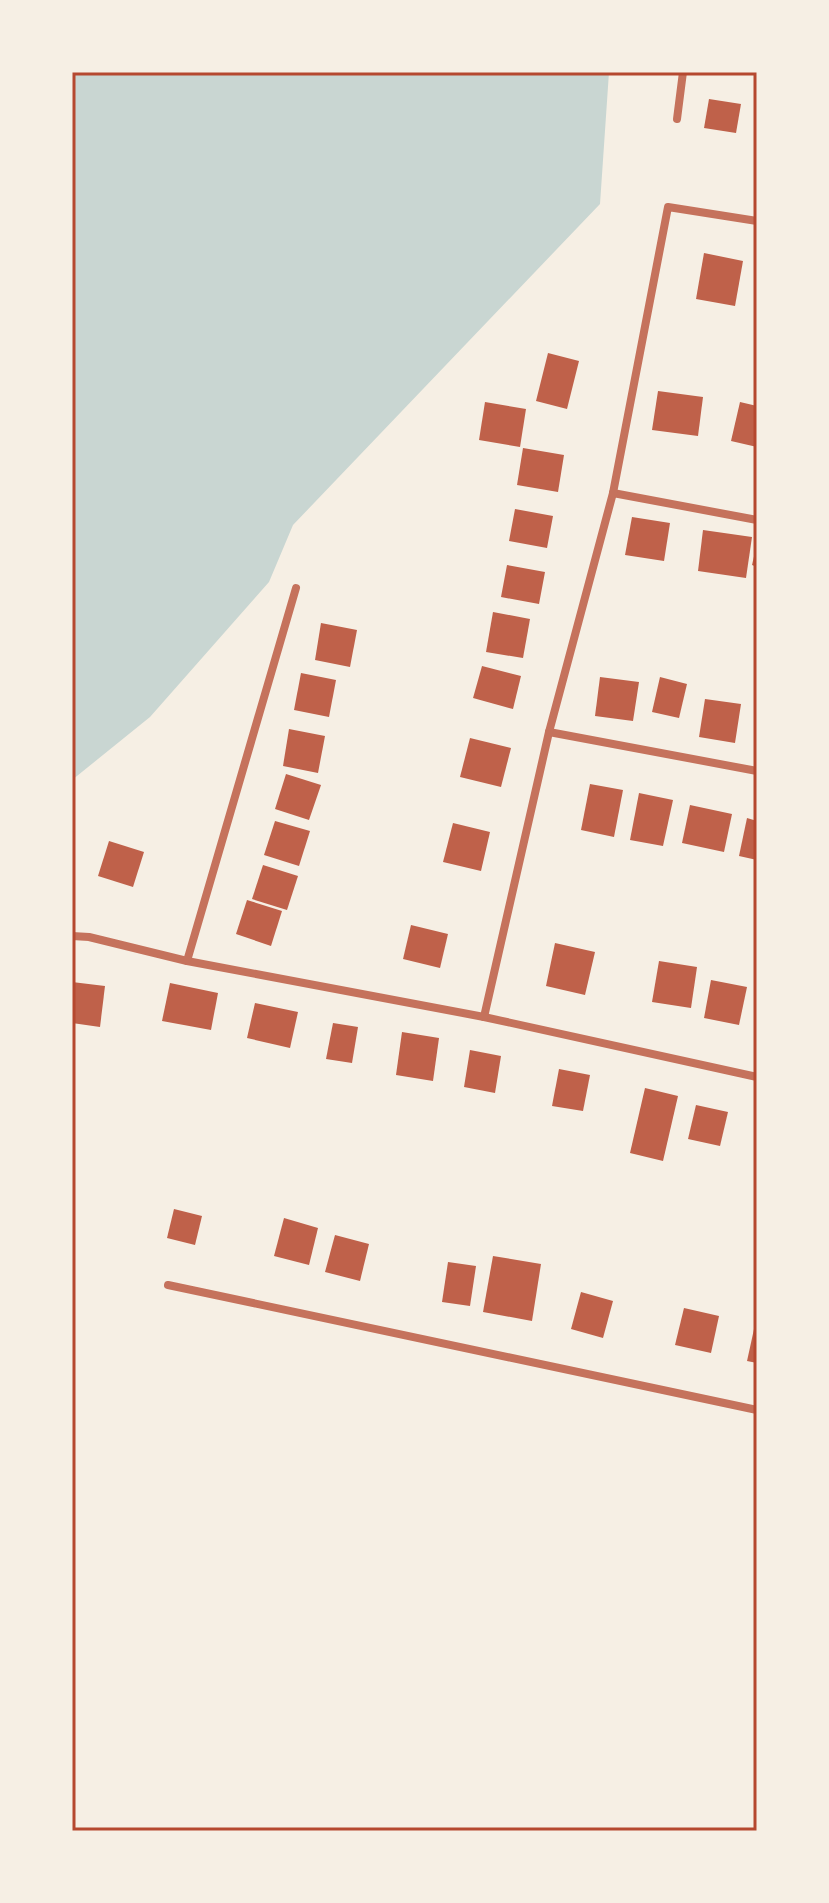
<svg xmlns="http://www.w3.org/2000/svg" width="829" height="1903" viewBox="0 0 829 1903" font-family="'Roboto Condensed',sans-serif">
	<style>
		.water { fill: #c9d6d2 }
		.building { fill: #bf614a }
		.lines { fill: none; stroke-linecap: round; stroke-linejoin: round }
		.minor { stroke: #c5725c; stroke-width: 8 }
		.neatline { fill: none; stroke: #b5482f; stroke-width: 3 }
	</style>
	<rect width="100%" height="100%" fill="#f6efe4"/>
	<polygon class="water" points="72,72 609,72 600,204 293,525 269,582 150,717 72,780"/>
	<g class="building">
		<polygon points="709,99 741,104 736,133 704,128"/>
		<polygon points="704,253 743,261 735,306 696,299"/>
		<polygon points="548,353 579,361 567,409 536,401"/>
		<polygon points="658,391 703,397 698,436 652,430"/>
		<polygon points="485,402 526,409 520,447 479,440"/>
		<polygon points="740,402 757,406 757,447 731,441"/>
		<polygon points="523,448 564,455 558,492 517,485"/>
		<polygon points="515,509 553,516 547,548 509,541"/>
		<polygon points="632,517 670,523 664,561 625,555"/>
		<polygon points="703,530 752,537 746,578 698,571"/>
		<polygon points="756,548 757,548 757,567 752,565"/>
		<polygon points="507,565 545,572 539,604 501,597"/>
		<polygon points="493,612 530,619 523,658 486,652"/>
		<polygon points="321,623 357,630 350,667 315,660"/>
		<polygon points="482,666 521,676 513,709 473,698"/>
		<polygon points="301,673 336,680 329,717 294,710"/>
		<polygon points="600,677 639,682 633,721 595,716"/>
		<polygon points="660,677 687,684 679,718 652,712"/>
		<polygon points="705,699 741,704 735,743 699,737"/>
		<polygon points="289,729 325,736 318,773 283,766"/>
		<polygon points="470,738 511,748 501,787 460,777"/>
		<polygon points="286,774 321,785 309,820 275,809"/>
		<polygon points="590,784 623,790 614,837 581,830"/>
		<polygon points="639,793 673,800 663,846 630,840"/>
		<polygon points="690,805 732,814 724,852 682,843"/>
		<polygon points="747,818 757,821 757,860 739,856"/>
		<polygon points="275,821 310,831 299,866 264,855"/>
		<polygon points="453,823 490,832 481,871 443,862"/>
		<polygon points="109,841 144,852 133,887 98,876"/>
		<polygon points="263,865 298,876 287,910 252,899"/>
		<polygon points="247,900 282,911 271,946 236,934"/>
		<polygon points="411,925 448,934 440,968 403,959"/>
		<polygon points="555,943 595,952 585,995 546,986"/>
		<polygon points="659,961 697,967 691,1008 652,1002"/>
		<polygon points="711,980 747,987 739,1025 704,1018"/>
		<polygon points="72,982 105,986 100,1027 72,1023"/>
		<polygon points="170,983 218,993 211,1030 162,1021"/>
		<polygon points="255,1003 298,1012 290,1048 247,1038"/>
		<polygon points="333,1023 358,1027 352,1063 326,1059"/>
		<polygon points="402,1032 439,1038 433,1081 396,1075"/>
		<polygon points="470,1050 501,1056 495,1093 464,1087"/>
		<polygon points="559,1069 590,1075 583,1111 552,1106"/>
		<polygon points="645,1088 678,1096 663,1161 630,1153"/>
		<polygon points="696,1105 728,1112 720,1146 688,1139"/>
		<polygon points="174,1209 202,1216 195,1245 167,1238"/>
		<polygon points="284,1218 318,1228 309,1265 274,1256"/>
		<polygon points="335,1235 369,1244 360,1281 325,1272"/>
		<polygon points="493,1256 541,1264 532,1321 483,1312"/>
		<polygon points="448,1262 476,1266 470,1306 442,1302"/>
		<polygon points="581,1292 613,1301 603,1338 571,1329"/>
		<polygon points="684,1308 719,1316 711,1353 675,1345"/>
		<polygon points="756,1320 757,1320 757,1363 747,1361"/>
	</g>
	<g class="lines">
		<g class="minor">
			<polyline points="677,119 683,72"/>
			<polyline points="613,493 757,520"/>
			<polyline points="549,732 757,771"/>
			<polyline points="72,936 89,937 187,961 484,1017 757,1077"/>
			<polyline points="187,961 296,588"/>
			<polyline points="484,1017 549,732 613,493 668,207 757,221"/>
			<polyline points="168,1285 757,1410"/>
		</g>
	</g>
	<rect width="829" height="1903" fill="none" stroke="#f6efe4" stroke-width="148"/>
	<rect x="74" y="74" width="681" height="1755" class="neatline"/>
</svg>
